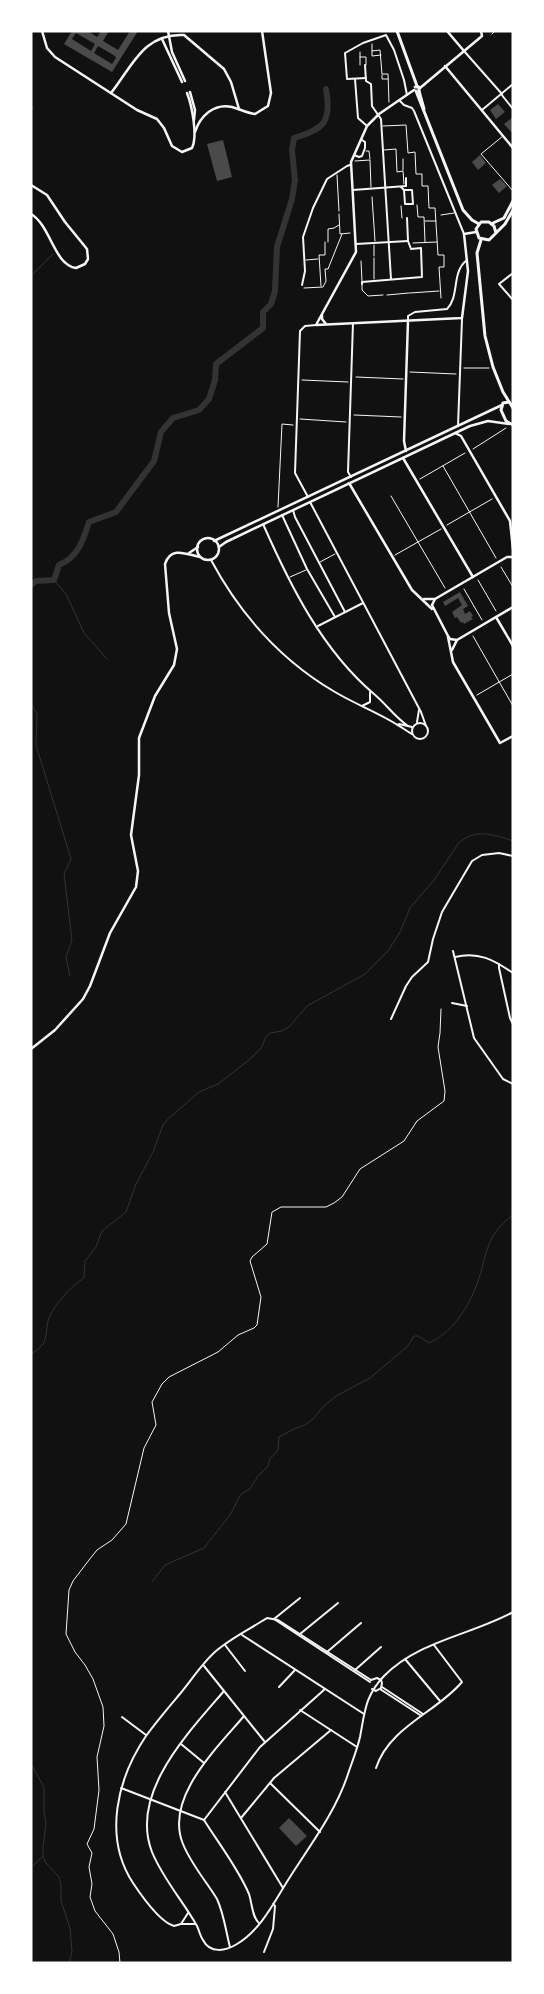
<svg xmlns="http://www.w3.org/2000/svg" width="544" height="1994" viewBox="0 0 544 1994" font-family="Spectral,serif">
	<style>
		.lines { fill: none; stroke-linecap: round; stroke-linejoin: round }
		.stream { stroke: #333; stroke-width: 1 }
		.river { stroke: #333; stroke-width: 6 }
		.building { fill: #4a4a4a; fill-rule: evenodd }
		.path { stroke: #f5f5f5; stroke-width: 1 }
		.pedestrian { stroke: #f5f5f5; stroke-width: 1 }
		.minor { stroke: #f5f5f5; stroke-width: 2 }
		.tertiary { stroke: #f5f5f5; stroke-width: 2.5 }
		.secondary { stroke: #f5f5f5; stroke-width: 2.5 }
		.primary { stroke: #f5f5f5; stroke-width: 3 }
	</style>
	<rect width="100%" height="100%" fill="#111"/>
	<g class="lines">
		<g class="stream">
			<polyline points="31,111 34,107"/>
			<polyline points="31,276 53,254"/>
			<polyline points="54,580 66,594 84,633 107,659"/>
			<polyline points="31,703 37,714 36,745 71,859 64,874 72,940 66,957 70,976"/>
			<path d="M31,1355C35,1351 40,1348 43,1344C47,1337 46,1329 48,1321C52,1307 71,1286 84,1278L85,1261L96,1247L102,1231L126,1212L136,1184L153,1152L163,1125L167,1120L199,1092L218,1084L249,1060L261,1048L266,1037L270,1033L282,1031L290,1026L307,1006L365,974L388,951L400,932L410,908L434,880L458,844C474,828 493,834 513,841"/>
			<path d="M152,1582L165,1565L204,1548L230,1515L241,1494L250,1489L258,1476L268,1466L270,1459L278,1450L279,1437L294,1429L305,1425L313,1419L323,1407L336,1396L370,1378L408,1346L414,1336H418L429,1343C451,1333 466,1311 475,1289C488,1258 482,1238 513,1215"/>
			<polyline points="31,1764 44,1787 44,1812 46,1823 43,1847 43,1856 46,1863 59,1877 61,1886 61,1901 70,1928 72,1952 69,1963"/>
			<polyline points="31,1868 43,1856"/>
		</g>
		<path class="river" d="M31,585L36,581L54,580L59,565C78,557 83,541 89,522L116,512L154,461L161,432L173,418L199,410L209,399L215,380L216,364L263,328V312L271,304L275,291L277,247L292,199L295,180L292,150L294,138C324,129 332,122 326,89"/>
	</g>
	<g class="building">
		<path d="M72,31H88L97,37L101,31H109L103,41L118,50L130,31H138L112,72L64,44ZM76,33L95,44L91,51L72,39ZM98,46L115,56L116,58L112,64L94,53Z"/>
		<polygon points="498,104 505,112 496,119 490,110"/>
		<polygon points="513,117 513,134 504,124"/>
		<polygon points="223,140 232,177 217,181 207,144"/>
		<polygon points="480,155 486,163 478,170 472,162"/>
		<polygon points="500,179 507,186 499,193 492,185"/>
		<polygon points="460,592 468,606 463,609 465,614 470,611 473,616 471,617 473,619 464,624 463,622 461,623 457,617 455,618 452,612 462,605 458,598 445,606 443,602"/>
		<polygon points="289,1818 307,1836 296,1846 279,1828"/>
	</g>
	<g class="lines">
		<g class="path">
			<polyline points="501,567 513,587"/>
			<polyline points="478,580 496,611"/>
			<polyline points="120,1963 119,1952 113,1934 95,1911 90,1897 92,1884 89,1867 92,1853 87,1844 94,1829 99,1790 97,1757 104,1726 103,1707 93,1679 85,1665 75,1652 66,1634 69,1590 73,1581 89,1560 97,1550 112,1540 126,1524 144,1448 156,1425 152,1402 162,1384 169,1377 218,1352 238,1335 254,1328 257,1325 261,1297 250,1261 252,1257 267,1244 272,1212 281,1207 326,1207 334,1203 342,1197 360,1169 404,1141 417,1121 444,1101 445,1091 438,1047 440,1033 441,1009"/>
		</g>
		<g class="pedestrian">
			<polyline points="492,34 495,31"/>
			<polyline points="372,44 372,51 380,50 382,74 388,74 389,102"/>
			<polyline points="372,51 372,56 381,55"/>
			<polyline points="360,52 360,65"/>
			<polyline points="360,57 366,57 366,65"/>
			<polyline points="382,75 382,79 388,79"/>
			<polyline points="383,126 406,125 408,153 415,152 416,174 422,174 422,186 428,186 429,208 435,208 438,255 444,255 444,267 439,267 441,298"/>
			<polyline points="503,136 481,154 513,191"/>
			<polyline points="384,150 396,149 397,172 403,171 404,184"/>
			<polyline points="366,151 369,151 370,159"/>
			<polyline points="403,159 403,170"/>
			<polyline points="355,161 370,160 371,187"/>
			<polyline points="337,175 339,211"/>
			<polyline points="372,197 375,241"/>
			<polyline points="417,205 418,217 424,217 425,242"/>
			<polyline points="401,206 402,218"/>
			<polyline points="339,214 340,234 350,233"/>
			<polyline points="441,215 454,213"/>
			<polyline points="425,221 436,221"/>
			<polyline points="328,242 328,229 334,228 339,225"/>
			<polyline points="413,243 437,242"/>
			<polyline points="374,245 374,256"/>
			<polyline points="306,260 318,259"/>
			<polyline points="361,261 362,281"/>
			<polyline points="374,279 374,258"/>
			<polyline points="362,284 362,290 368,296 383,295"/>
			<polyline points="321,286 319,255 325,255 325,242"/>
			<polyline points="304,288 323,287 326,281 325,269 328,269 342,234"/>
			<polyline points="410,293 439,291"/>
			<polyline points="387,295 409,293"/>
			<polyline points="464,368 489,368"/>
			<polyline points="410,372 456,374"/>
			<polyline points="356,377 403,379"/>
			<polyline points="302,380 348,382"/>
			<polyline points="354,415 401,417"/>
			<polyline points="300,419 346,422"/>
			<polyline points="473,449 506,428"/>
			<polyline points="443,466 496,558"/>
			<polyline points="420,479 465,453"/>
			<polyline points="391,496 445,588"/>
			<polyline points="278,507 282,424 293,425"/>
			<polyline points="447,525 492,499"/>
			<polyline points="395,555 441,529"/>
			<polyline points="320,562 335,554"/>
			<polyline points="290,577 306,570"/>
			<polyline points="464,589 482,620"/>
			<polyline points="473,636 513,706"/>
			<polyline points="477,695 513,674"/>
		</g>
		<g class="minor">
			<polyline points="464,51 502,94"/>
			<polyline points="365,65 366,81 371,84 372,106 381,119 391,279"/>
			<polyline points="366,78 347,79 345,53 363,43 386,35 394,50 404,80 407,95"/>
			<polyline points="355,79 358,118 367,126"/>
			<polyline points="501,94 513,109"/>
			<polyline points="399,100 404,105 412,108 414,111 464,234"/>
			<polyline points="482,110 513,84"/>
			<polyline points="354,155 359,157 362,156 365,148 365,142 362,140"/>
			<polyline points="401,187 404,190 405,204 413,204 412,190 404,190"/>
			<polyline points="353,190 406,186 406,178"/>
			<polyline points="356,244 408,241"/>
			<polyline points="513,273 499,284 513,300"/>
			<polyline points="362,284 362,282 422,277 421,248 411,249 408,241 407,218"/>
			<polyline points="302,285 305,271 303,237 313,208 327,179 347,166 350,165"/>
			<path d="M408,320V316L415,312L447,309C460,296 451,272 467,260"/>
			<polyline points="458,426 462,319"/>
			<polyline points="351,477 348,472 353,323"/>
			<polyline points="308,497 295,473 300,331 305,326 316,325"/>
			<polyline points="310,502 421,712 426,726"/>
			<polyline points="293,510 295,517 345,612"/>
			<polyline points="282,515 307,569 335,617"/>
			<path d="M263,524C290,585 322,650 374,694C386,704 395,717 408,726"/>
			<path d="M211,560C240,614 282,661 335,692C355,704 377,712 396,724C402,727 406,731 412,734"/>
			<polyline points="318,626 363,603"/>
			<polyline points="362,706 370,702 370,692"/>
			<polyline points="417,722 419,710"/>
			<circle cx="420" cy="731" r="8"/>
			<polyline points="399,724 412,727"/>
			<polyline points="453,951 474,1038 503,1079 513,1084"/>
			<path d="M455,957C478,951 494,960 513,973"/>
			<polyline points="499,964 499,968 510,1018 513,1024"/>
			<polyline points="452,1003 467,1006"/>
			<polyline points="391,1019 406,986 412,977 428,962 433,939 442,912 472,861 482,855 499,853 513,856"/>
			<polyline points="274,1619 370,1682"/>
			<polyline points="274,1619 300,1598"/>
			<polyline points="300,1634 338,1603"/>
			<polyline points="242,1635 364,1714"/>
			<polyline points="225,1645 245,1671"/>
			<polyline points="327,1652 361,1623"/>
			<polyline points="405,1659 440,1701"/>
			<polyline points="204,1666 265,1742"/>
			<polyline points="355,1670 381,1647"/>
			<polyline points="371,1680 377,1678 381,1680"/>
			<polyline points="279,1687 295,1670"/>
			<polyline points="382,1687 423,1714"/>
			<polyline points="372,1689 376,1691 381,1688 382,1683 381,1680"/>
			<polyline points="380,1689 420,1715"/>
			<path d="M224,1691C189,1732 129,1793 152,1852C163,1879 183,1901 197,1926C199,1930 200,1936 203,1940C210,1954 226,1951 237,1944C262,1929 275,1900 290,1877C311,1844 336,1811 348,1774C352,1762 357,1750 360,1737C365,1711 365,1696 384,1676C418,1641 471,1635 513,1612"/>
			<polyline points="300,1710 357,1747"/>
			<polyline points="122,1717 146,1735"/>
			<polyline points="181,1744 204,1763"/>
			<path d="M376,1768C389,1727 437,1712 462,1682L434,1645"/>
			<polyline points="270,1783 320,1832"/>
			<polyline points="121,1788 204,1820"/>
			<polyline points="225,1792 283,1888"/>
			<polyline points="241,1818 274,1778 331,1730"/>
			<polyline points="204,1820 260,1747 325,1689"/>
			<path d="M204,1820C219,1844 238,1868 249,1894C252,1903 252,1917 259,1923"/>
			<polyline points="181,1924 188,1913"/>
			<path d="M195,1924H181L174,1926C160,1922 141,1895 133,1883C103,1837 117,1779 146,1736C156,1722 168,1708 179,1695C191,1681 202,1663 216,1651C231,1638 250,1629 267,1618L278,1620L371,1680"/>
			<path d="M230,1947C226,1932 224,1914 217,1899C206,1881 191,1864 183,1844C164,1798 217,1748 244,1716"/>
			<polyline points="264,1952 273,1929 275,1906 273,1904"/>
		</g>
		<g class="tertiary">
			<path d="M42,31L47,48L55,57L137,110L157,119L164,128L172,146L182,152L192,148C198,136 192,106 187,93"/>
			<polyline points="168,31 172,52 185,81"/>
			<polyline points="447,31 464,51"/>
			<polyline points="162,39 182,82"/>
			<polyline points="445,66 513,148"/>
			<polyline points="420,88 482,36 481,31"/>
			<polyline points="414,90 379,114 367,126 351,162 356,252 316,325 462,318 468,271 464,234 476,232"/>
			<polyline points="190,92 195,110 194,120"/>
			<path d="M111,93C132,67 143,33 184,35L224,69L231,82L239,109"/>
			<path d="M195,132C200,116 214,103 232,107C240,109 246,113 255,114L268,106L271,93L262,31"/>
			<polyline points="322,315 322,319 326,324"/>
			<polyline points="455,433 461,436 510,521 513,549"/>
			<polyline points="406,451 404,441 408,321"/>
			<polyline points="403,458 473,577"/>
			<polyline points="349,483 412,590 432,609"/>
			<polyline points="189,553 198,547"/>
			<polyline points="424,599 435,599"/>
			<polyline points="496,617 513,646"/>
			<polyline points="448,637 453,662 500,743 513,736"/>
			<polyline points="452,650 457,640"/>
			<path d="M31,1049L55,1030L83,999L90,986L110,933L136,887L138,871L131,835L139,775V738L155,696L174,665L177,649L169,613L165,564C171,546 186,554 200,557"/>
		</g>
		<g class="secondary">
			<path d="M31,185L47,195L65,222L87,249L88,259L85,264L76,268C54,265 51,226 31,214"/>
			<circle cx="208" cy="549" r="11"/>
			<polyline points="214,541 502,405"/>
			<polyline points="219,547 226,542 470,426 488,421 509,424"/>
			<polyline points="513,557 507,557 435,599 432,605 448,636 450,639 457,640 513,607"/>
		</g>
		<g class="primary">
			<polyline points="397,31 417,86"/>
			<polyline points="415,87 419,87 419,91"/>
			<polyline points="416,91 463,210 472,220 479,224"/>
			<polyline points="419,91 424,109"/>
			<polyline points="493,223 504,218 513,201"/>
			<polyline points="496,233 494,226 489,222 481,222 476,229 479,238 489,240 505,224 513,210"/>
			<polyline points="481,240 477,253 485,336 493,367 503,392 513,408"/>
			<polyline points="509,402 503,403 501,410 506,421 513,425"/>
		</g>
	</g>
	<rect width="544" height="1994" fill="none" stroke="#ffffff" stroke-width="65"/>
</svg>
